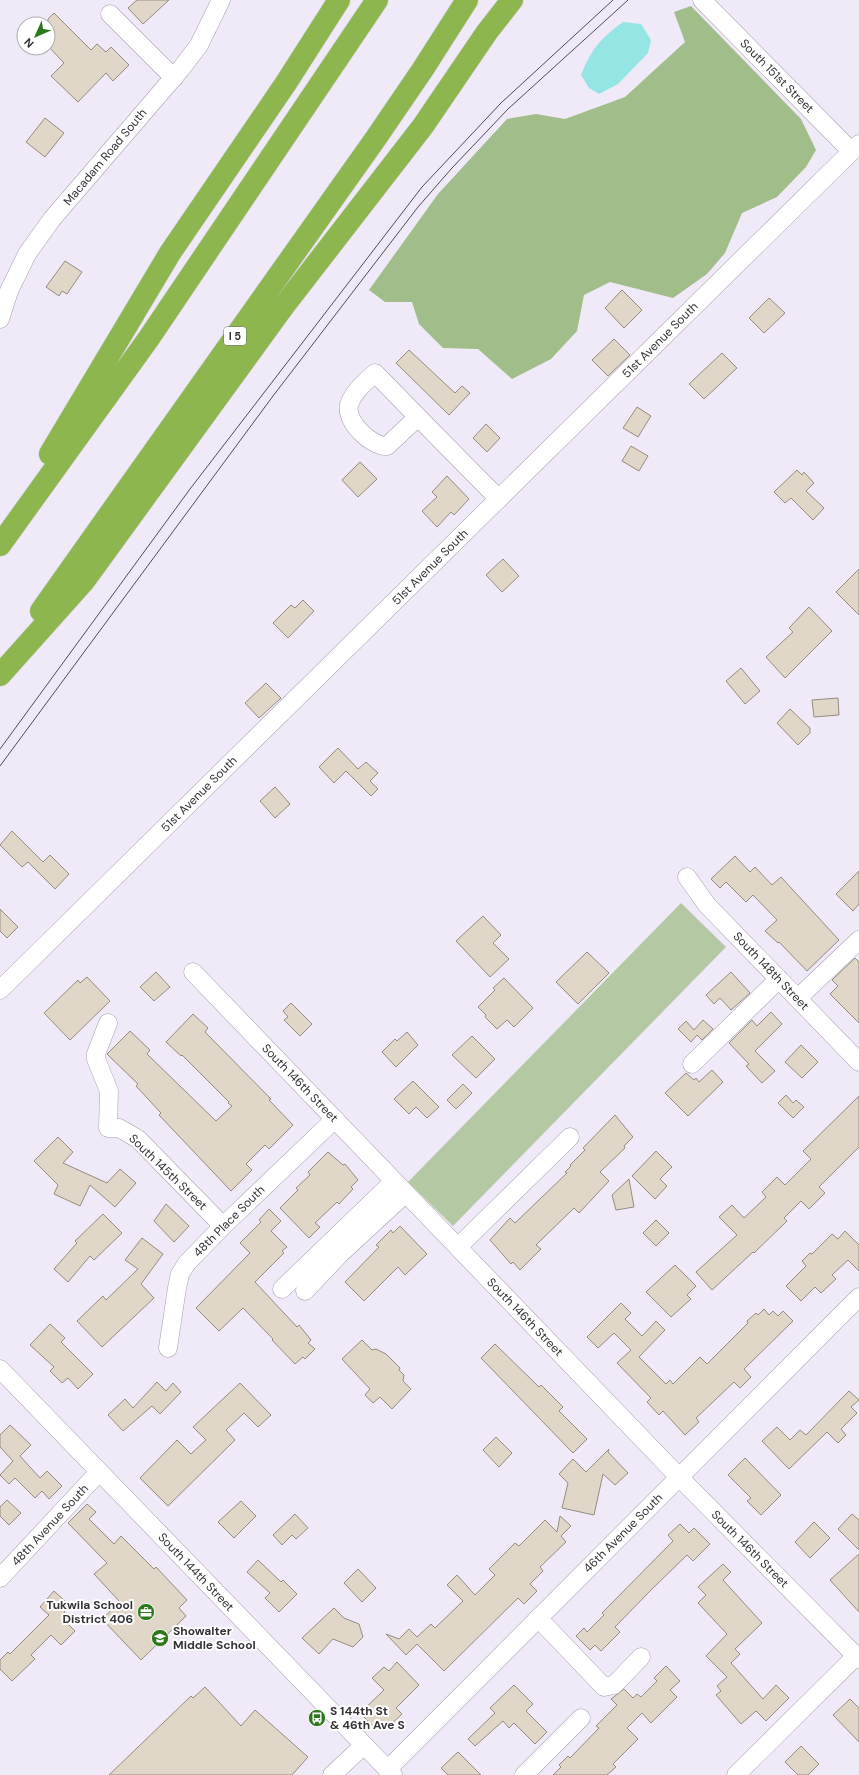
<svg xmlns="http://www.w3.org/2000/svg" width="859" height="1775" viewBox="0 0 859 1775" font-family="'DM Sans',sans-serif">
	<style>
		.green { fill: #b4c9a3 }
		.forest { fill: #a1bd89 }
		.water { fill: #95e5e5 }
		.building { fill: #e1d7c9; stroke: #958c80 }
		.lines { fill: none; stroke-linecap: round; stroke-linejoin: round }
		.minor-casing { stroke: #a6a0ae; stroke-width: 19 }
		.highway-casing { stroke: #cececf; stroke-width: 23 }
		.minor { stroke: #fff; stroke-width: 18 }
		.highway { stroke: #8eb64e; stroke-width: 22 }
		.tram { stroke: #4f4d53; stroke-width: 1 }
		.labels { text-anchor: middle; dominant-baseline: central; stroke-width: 4; stroke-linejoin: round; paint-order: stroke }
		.shield { fill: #fff; stroke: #717073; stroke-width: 1 }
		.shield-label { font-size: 11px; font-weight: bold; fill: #343237 }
		.street-label { font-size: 12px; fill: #343237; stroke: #fff }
		.poi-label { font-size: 12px; font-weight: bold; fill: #343237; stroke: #fff; text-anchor: start }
	</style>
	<rect width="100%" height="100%" fill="#f0e9f8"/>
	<polygon class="green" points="681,903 726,947 453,1226 408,1182"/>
	<polygon class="forest" points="691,6 801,119 816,150 806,167 777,197 742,213 725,253 707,274 673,298 610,282 584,295 577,331 551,359 512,379 478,349 443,348 419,324 412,302 385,302 369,290 438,194 507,119 536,114 565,119 625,97 685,42 674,12"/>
	<path class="water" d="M623,22L641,24L651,40L648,53L618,84L599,94L589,88L581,75C591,49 601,38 623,22Z"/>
	<g class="building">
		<polygon points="137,0 169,0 143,24 128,8"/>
		<polygon points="54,13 91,50 97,44 106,52 111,47 129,65 113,81 106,73 78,102 51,76 64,63 48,46 48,19"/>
		<polygon points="45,118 64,133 45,157 26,142"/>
		<polygon points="65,261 82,272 67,294 62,291 59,296 46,287"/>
		<polygon points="622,290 642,310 624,328 605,308"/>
		<polygon points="769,298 785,313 764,333 749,318"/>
		<polygon points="614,339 630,355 608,376 592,360"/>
		<polygon points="409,350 455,393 462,386 470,393 449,415 396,363"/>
		<polygon points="722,353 737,368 704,399 689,384"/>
		<polygon points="637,407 651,416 638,437 623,428"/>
		<polygon points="486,424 500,438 487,452 473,438"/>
		<polygon points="631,446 648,456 639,471 622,461"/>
		<polygon points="360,462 377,479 358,497 342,480"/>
		<polygon points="797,470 802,475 804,472 814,483 806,491 824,508 813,520 791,498 785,503 774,492"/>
		<polygon points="447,476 469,499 454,515 451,512 437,527 422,511 437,497 432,492"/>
		<polygon points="503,559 519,576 502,592 486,575"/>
		<polygon points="859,569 859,615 836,592"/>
		<polygon points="303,600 314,611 288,638 273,623 291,605 295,608"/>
		<polygon points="809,607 832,631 785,678 766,657 793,632 789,628"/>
		<polygon points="741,668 760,691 745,704 726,681"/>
		<polygon points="266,683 281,698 259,718 245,703"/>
		<polygon points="838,698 839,715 814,717 812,700"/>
		<polygon points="790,709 810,728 810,733 798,745 777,723"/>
		<polygon points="338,748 358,769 366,762 378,773 370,781 378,789 371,796 346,771 334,783 319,767"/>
		<polygon points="275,787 290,804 275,818 260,801"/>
		<polygon points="12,831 43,862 50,855 69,874 55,889 28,862 22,867 0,845"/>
		<polygon points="735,856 750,872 755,867 772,885 781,877 839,940 807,971 779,942 778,943 765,931 777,920 753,895 746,902 726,882 720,888 711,879"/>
		<polygon points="859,871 859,904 853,911 836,894"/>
		<polygon points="0,909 18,927 7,938 0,931"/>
		<polygon points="483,916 501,935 493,943 509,959 490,977 456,941"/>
		<polygon points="587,952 609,973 578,1004 556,982"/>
		<polygon points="855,958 859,962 859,1023 830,994 838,986 832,980"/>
		<polygon points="156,972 170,987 154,1001 140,987"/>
		<polygon points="731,972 750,993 731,1010 720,998 714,1004 706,995"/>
		<polygon points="87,977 110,1001 70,1040 44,1013 78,980 80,983"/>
		<polygon points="504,978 533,1008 514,1027 507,1020 497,1029 485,1017 486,1015 478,1007 495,990 493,988"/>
		<polygon points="291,1003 312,1024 300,1036 284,1020 288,1017 283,1011"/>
		<polygon points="771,1012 782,1024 755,1051 775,1071 762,1083 746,1066 749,1064 729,1043 752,1020 757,1026"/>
		<polygon points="193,1014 208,1028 205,1032 271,1099 269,1100 293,1125 269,1149 265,1145 246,1164 252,1170 231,1191 159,1115 161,1113 136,1086 138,1084 107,1054 130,1031 150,1050 147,1054 216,1121 232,1106 228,1103 229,1102 182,1055 181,1056 166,1042"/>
		<polygon points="703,1020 713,1029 702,1040 697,1035 691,1042 678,1029 686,1021 694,1030"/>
		<polygon points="407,1032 418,1045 396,1067 382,1052 395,1039 397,1041"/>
		<polygon points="472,1036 495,1059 476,1078 452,1055"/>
		<polygon points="801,1045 818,1062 802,1078 785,1062"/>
		<polygon points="712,1070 723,1082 688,1116 665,1093 686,1073 694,1080 696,1078 699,1082"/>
		<polygon points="413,1081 439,1107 427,1118 416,1107 409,1114 394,1099"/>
		<polygon points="463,1084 472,1093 456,1109 447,1100"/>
		<polygon points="786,1095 793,1103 796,1100 804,1107 793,1118 778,1103"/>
		<polygon points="859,1096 859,1147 819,1187 825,1193 809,1209 801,1201 784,1218 787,1221 754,1253 753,1252 712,1290 696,1272 737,1235 719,1217 732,1205 744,1218 766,1197 762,1192 777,1177 785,1185 811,1159 803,1151"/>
		<polygon points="615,1115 633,1137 624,1146 625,1148 600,1172 609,1181 579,1213 574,1208 536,1245 541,1249 520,1270 513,1262 511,1264 490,1240 510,1218 515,1223 567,1173 565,1172 571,1166 570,1165 585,1150 583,1148"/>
		<polygon points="58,1137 73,1152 63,1163 107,1183 120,1169 136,1183 115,1207 90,1185 80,1206 54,1194 58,1185 34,1161"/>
		<polygon points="656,1151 672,1167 660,1179 667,1186 655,1199 632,1176"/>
		<polygon points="328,1152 343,1165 345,1164 358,1180 351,1187 353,1189 339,1204 337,1202 315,1223 320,1227 309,1238 280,1208 298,1190 296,1188 310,1175 308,1172"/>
		<polygon points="629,1179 634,1207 616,1210 612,1195"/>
		<polygon points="166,1204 189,1226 174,1242 154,1221"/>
		<polygon points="269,1209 281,1221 271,1231 287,1247 282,1251 284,1253 255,1282 297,1327 299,1325 311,1340 308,1343 315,1349 305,1359 303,1357 295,1364 272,1340 273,1339 243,1308 219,1331 196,1308 250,1253 240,1243 261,1222 259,1220"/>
		<polygon points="103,1214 122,1233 94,1260 90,1256 68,1282 54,1269 77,1243 75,1241"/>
		<polygon points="656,1220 669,1233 656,1246 643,1233"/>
		<polygon points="400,1226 427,1254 405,1275 398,1267 364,1301 345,1282 379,1247 376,1245 391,1230 393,1233"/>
		<polygon points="845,1231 859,1245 859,1271 848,1260 832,1275 836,1279 821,1293 815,1287 801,1301 786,1286 806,1266 802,1261 810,1253 812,1254 832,1234 838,1239"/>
		<polygon points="142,1238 163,1254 141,1284 154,1298 102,1347 77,1321 103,1296 106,1300 138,1269 125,1260"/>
		<polygon points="675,1265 696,1286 687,1295 691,1299 671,1317 646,1292"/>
		<polygon points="621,1303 631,1313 625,1319 642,1336 656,1321 665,1330 639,1357 666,1384 670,1380 673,1384 700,1357 707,1364 748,1323 747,1321 756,1313 758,1315 764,1309 769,1315 773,1311 778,1316 783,1311 793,1321 744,1369 751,1377 740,1388 734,1382 696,1418 699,1422 685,1435 663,1411 659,1415 647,1402 651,1398 617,1363 631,1350 614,1333 598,1348 587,1337"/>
		<polygon points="50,1324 65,1338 61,1342 93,1374 78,1389 68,1378 62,1383 50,1371 54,1367 30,1345"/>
		<polygon points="362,1340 372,1350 376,1349 386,1354 400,1368 399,1370 404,1375 403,1381 411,1389 392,1409 380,1397 373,1403 365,1395 370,1389 342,1359"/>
		<polygon points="495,1344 539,1387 541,1385 563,1407 559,1411 587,1439 573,1453 481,1358"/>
		<polygon points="157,1382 166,1391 173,1383 181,1392 160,1414 152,1406 123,1431 108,1415 125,1399 133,1408"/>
		<polygon points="240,1383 271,1415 258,1427 244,1413 226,1430 235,1440 168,1506 140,1478 177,1440 191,1454 206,1440 193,1427"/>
		<polygon points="849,1391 859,1400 851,1407 857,1413 841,1429 846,1435 838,1443 827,1432 789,1469 762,1441 777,1427 790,1440 800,1430 806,1435"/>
		<polygon points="10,1425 31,1445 20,1456 40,1478 47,1471 62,1486 49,1499 42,1491 35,1498 15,1478 9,1484 0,1475 13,1461 0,1447 0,1435"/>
		<polygon points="496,1437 512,1453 499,1467 483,1450"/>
		<polygon points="609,1449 608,1452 628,1473 615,1485 603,1474 594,1515 562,1508 568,1483 559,1474 573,1459 586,1472"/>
		<polygon points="745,1458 781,1495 761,1515 747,1501 751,1498 728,1475"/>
		<polygon points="7,1500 21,1513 9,1525 0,1516 0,1507"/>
		<polygon points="241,1501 256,1516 234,1538 218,1522"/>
		<polygon points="87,1504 96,1512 89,1519 114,1544 121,1536 154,1569 156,1567 187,1600 179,1608 186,1616 141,1660 102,1619 120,1602 94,1574 107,1563 68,1523"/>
		<polygon points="295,1514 308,1528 296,1539 292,1535 282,1545 273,1535"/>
		<polygon points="852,1514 859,1520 859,1550 838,1529"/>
		<polygon points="560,1516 571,1526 561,1536 566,1542 540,1567 543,1571 530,1584 537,1591 524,1604 518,1598 444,1671 417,1644 406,1655 386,1634 399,1639 409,1629 417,1637 431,1624 435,1628 463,1601 447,1585 457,1575 475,1595 495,1575 489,1569 515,1543 519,1546 545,1520 557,1532"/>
		<polygon points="814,1522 830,1538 810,1558 795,1542"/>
		<polygon points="680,1524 689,1533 694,1528 710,1544 693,1561 687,1555 650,1591 615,1627 620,1632 601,1651 595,1645 590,1650 576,1636 584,1628 587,1632 604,1615 602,1613 673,1541 668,1535"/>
		<polygon points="859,1554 859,1612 830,1580"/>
		<polygon points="258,1560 281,1582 283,1580 297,1594 279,1612 265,1598 270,1593 247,1572"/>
		<polygon points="723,1564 731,1572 723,1580 762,1623 735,1649 740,1654 731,1663 763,1699 776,1685 789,1698 766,1721 756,1711 741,1724 716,1695 721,1691 717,1686 727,1677 706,1656 727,1634 698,1603 706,1595 698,1587"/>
		<polygon points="358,1569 376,1588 362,1602 344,1583"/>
		<polygon points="54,1591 65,1601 64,1620 75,1631 61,1645 51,1635 31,1655 35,1659 12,1681 0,1669 0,1660 8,1652 10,1654 49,1615 40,1607"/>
		<polygon points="334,1608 344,1618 359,1624 363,1637 353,1647 333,1639 319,1654 302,1638"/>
		<polygon points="397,1662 419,1685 396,1708 402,1714 387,1728 381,1721 374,1727 360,1713 384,1690 372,1678 384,1667 389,1671"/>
		<polygon points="666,1666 680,1681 670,1690 677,1697 651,1723 642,1713 627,1728 638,1739 613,1764 616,1767 607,1775 553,1775 561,1767 559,1765 568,1756 570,1758 599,1728 596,1726 617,1705 611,1699 615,1696 624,1689 633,1698 637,1694 641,1697 657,1681 654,1678"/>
		<polygon points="514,1685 533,1704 526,1711 547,1732 535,1744 514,1723 509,1728 503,1721 475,1746 468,1739 495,1713 490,1708"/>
		<polygon points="205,1687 241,1726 255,1710 308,1757 292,1775 109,1775 191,1696 193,1698"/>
		<polygon points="850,1699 859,1708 859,1742 833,1715"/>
		<polygon points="801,1746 819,1764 808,1775 798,1775 785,1762"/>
		<polygon points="458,1752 481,1775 448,1775 441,1768"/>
	</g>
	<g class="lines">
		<defs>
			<g id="minor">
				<polyline points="702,0 851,151"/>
				<polyline points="110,14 174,78"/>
				<polyline points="0,319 9,291 27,254 52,219 180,70 199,45 221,0"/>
				<path d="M418,417L387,446C372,447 345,422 349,405C353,392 365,382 375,373C416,415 457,457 499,499"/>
				<polyline points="687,877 707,905 859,1062"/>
				<polyline points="193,972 679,1477 859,1659"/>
				<polyline points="0,990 859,144"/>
				<polyline points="798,998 859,940"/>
				<polyline points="108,1023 96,1054 96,1059 109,1091 108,1128 119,1128 138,1139 223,1226"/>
				<polyline points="692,1064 779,979"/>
				<polyline points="458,1247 570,1137"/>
				<polyline points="282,1289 394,1181"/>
				<polyline points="305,1291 340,1254 406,1193"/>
				<polyline points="168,1348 177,1288 180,1274 187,1263 223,1226 335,1119"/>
				<polyline points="0,1369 393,1775"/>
				<polyline points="0,1578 99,1472"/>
				<polyline points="538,1618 604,1687 614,1685 641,1657"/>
				<polyline points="388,1769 859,1297"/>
				<polyline points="332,1775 363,1746"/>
				<polyline points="524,1775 581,1718"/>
				<polyline points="736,1775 856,1656"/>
			</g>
			<g id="highway">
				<polyline points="50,454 170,253 286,83 339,0"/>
				<polyline points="0,545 149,338 377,0"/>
				<polyline points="41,611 376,138 423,69 467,0"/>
				<polyline points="0,675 84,581 283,307 423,126 487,32 512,0"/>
			</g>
		</defs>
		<use href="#minor" class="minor-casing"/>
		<use href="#highway" class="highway-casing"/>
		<use href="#minor" class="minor"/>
		<use href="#highway" class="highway"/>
		<g class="tram">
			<polyline points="0,749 190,489 422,187 501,103 613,0"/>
			<polyline points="0,766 273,396 418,207 452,168 508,109 628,0"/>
		</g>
	</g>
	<defs>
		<symbol id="office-disc" viewBox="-11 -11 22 22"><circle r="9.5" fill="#2d771c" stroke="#fff"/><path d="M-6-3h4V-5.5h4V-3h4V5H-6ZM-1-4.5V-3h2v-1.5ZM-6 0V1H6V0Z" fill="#fff"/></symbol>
		<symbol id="school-disc" viewBox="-11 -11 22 22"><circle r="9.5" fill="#2d771c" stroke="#fff"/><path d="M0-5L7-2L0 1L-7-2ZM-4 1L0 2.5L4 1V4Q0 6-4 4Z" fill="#fff"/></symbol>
		<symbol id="bus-disc" viewBox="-11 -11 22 22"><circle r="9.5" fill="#2d771c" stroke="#fff"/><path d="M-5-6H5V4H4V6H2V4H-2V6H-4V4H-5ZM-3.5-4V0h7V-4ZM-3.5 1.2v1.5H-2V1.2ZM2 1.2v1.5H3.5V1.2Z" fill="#fff"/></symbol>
	</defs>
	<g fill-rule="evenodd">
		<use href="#office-disc" x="136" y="1602" width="20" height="20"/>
		<use href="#school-disc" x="150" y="1628" width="20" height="20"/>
		<use href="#bus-disc" x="307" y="1708" width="20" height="20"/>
	</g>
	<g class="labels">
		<rect class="shield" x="224" y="327" width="22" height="18" rx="3"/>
		<g class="shield-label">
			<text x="235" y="336">I 5</text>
		</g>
		<g class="street-label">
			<text transform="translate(777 76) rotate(45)">South 151st Street</text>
			<text transform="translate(105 157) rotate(-50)">Macadam Road South</text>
			<text transform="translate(660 340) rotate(-45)">51st Avenue South</text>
			<text transform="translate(430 567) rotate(-45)">51st Avenue South</text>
			<text transform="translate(199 794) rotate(-45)">51st Avenue South</text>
			<text transform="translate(771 971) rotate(46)">South 148th Street</text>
			<text transform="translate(300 1083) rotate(46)">South 146th Street</text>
			<text transform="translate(168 1172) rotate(44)">South 145th Street</text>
			<text transform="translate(229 1221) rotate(-45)">48th Place South</text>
			<text transform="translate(525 1317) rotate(46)">South 146th Street</text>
			<text transform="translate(50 1525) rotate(-47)">48th Avenue South</text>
			<text transform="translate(623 1533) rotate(-45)">46th Avenue South</text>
			<text transform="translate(750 1549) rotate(45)">South 146th Street</text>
			<text transform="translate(196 1572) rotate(46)">South 144th Street</text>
		</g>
		<g class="poi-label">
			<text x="133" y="1605" text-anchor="end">Tukwila School<tspan x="133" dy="14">District 406</tspan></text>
			<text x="173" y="1631">Showalter<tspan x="173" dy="14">Middle School</tspan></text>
			<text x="330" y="1711">S 144th St<tspan x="330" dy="14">&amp; 46th Ave S</tspan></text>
		</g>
	</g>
	<g transform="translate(36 36) rotate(225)"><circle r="19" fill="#ffffff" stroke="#aeadaf"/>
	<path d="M0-3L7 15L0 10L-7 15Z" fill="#2d771c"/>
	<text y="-6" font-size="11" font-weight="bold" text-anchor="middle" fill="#343237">N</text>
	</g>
</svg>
